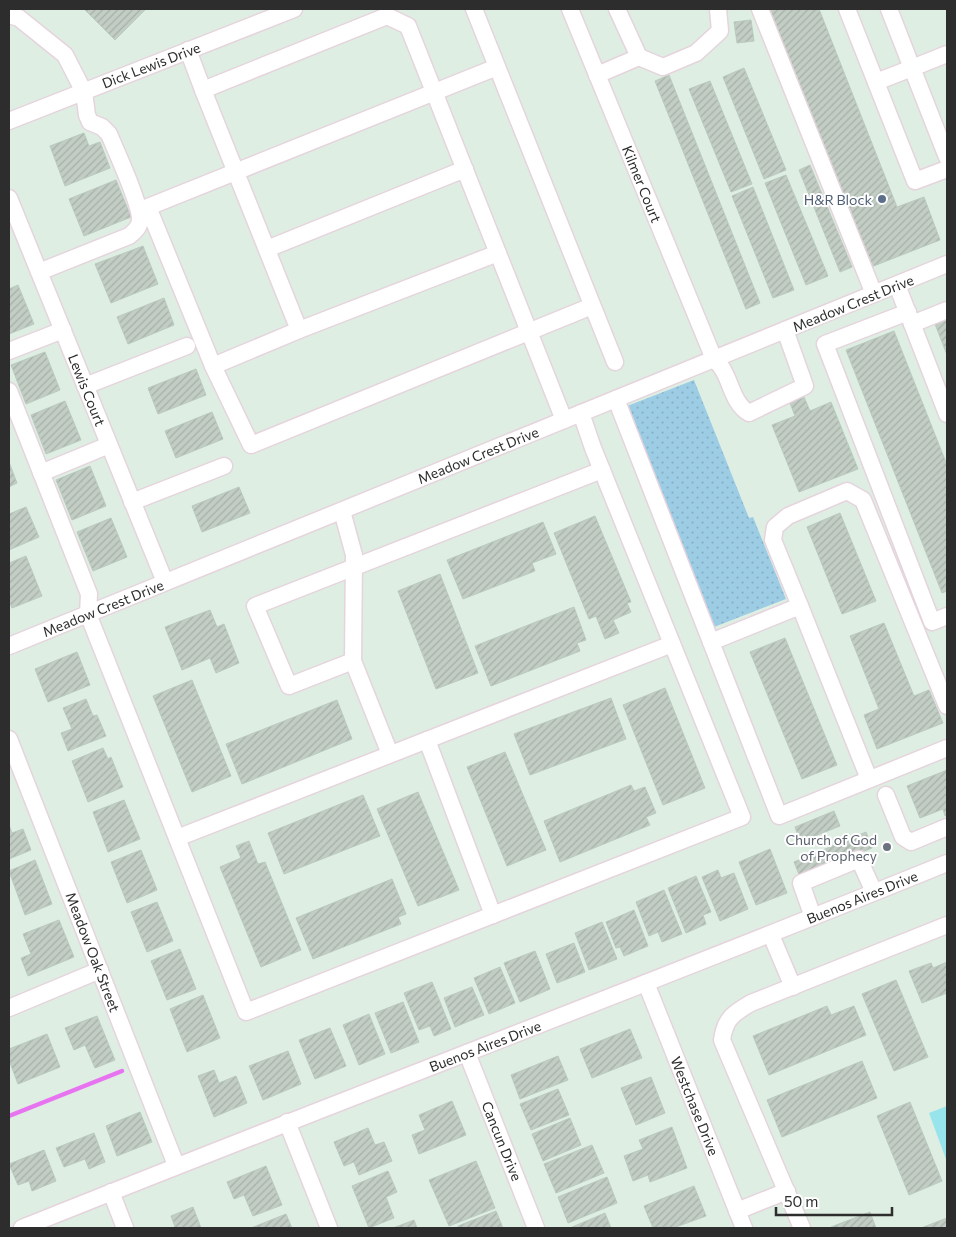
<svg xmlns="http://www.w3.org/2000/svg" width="956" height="1237" viewBox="0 0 956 1237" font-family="Commissioner,sans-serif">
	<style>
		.grass { fill: url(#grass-dots) }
		.pitch { fill: #98e4ec }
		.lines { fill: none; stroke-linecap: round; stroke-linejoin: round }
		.stream { stroke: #e773f0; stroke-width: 4.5 }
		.building { fill: url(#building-hatch); stroke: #b9cabe }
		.minor-casing { stroke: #e5d4dd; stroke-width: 19 }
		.minor { stroke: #fff; stroke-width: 16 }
		.service-dot { fill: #5c6f8a; stroke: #fff; stroke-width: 2 }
		.worship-dot { fill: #6b7280; stroke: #fff; stroke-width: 2 }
		.labels { text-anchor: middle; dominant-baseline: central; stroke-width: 4; stroke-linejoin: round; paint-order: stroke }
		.street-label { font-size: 14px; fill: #2d2d2d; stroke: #fff }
		.service-label { font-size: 14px; fill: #4e5e75; stroke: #fff; text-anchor: end }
		.worship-label { font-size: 14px; fill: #5b616d; stroke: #fff; text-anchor: end }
	</style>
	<defs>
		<pattern id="grass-dots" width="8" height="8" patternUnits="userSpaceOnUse" patternTransform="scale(1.25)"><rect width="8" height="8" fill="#9ccde5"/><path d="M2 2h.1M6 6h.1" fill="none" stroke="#87b0c5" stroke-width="1.8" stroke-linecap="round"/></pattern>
		<pattern id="building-hatch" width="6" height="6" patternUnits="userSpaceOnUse" patternTransform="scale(1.25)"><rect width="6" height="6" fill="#c2cdc4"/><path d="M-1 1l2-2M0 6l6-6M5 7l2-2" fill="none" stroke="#a7b0a9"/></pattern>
	</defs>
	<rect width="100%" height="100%" fill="#dfeee3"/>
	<polygon class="grass" points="694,380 749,518 753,517 786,599 709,629 622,408"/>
	<polygon class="pitch" points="947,1106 947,1162 929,1113"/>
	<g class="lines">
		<polyline class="stream" points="9,1116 122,1071"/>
	</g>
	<g class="building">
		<polygon points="84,9 146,9 115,40"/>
		<polygon points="769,9 819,9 897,207 924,197 940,240 871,267"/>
		<polygon points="751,20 754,41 737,43 734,22"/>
		<polygon points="744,68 786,170 764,179 723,77"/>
		<polygon points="669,75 760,303 746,309 655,81"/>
		<polygon points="710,81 752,184 731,192 689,89"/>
		<polygon points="84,133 89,146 100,142 110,168 65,186 50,146"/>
		<polygon points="810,165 852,267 840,272 799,170"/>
		<polygon points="786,175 828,276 806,285 765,183"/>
		<polygon points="116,180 131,217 84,236 69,199"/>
		<polygon points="753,187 794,290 773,298 732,196"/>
		<polygon points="143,246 158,284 111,303 95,264"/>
		<polygon points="18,285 34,324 9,334 9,289"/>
		<polygon points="164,298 174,325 128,344 117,317"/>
		<polygon points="947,320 947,355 935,324"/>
		<polygon points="894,331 947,465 947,591 942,593 846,350"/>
		<polygon points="45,352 60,390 26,404 11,365"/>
		<polygon points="196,369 206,395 158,414 148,388"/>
		<polygon points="804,397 810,411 831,402 858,469 799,492 772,425 795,416 790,403"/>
		<polygon points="65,401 81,440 46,454 31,415"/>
		<polygon points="212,412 223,439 176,458 165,431"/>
		<polygon points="9,462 17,483 9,487"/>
		<polygon points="90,466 106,506 72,520 56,480"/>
		<polygon points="239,487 250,513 202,532 192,506"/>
		<polygon points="26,507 39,537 9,550 9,514"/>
		<polygon points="840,513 876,601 842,614 807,527"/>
		<polygon points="595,516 631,602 627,603 631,612 613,620 619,633 605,639 596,616 589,619 554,533"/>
		<polygon points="111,518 127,557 93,571 77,532"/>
		<polygon points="543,522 556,554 532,563 535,571 463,599 447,560"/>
		<polygon points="26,556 42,596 12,608 9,601 9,563"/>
		<polygon points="440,574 478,673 436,689 398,591"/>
		<polygon points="574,607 586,640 577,643 580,651 491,686 475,646"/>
		<polygon points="210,610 217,627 224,624 239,663 216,673 210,658 182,670 165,627"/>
		<polygon points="884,623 914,696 929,690 943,723 877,749 864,715 879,709 850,636"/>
		<polygon points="785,638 837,765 802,779 750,652"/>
		<polygon points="77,652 90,685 48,702 35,669"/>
		<polygon points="192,680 231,776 192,792 153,696"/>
		<polygon points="665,688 705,788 663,805 623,705"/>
		<polygon points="611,698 626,739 530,775 514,734"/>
		<polygon points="86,699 93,716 97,715 106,736 68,751 61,733 72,729 63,708"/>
		<polygon points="337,700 352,739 242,784 226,744"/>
		<polygon points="103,748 108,759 111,757 123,787 88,802 72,761"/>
		<polygon points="505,752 546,850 507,866 467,767"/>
		<polygon points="947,770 947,815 945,816 943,809 920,818 907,786"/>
		<polygon points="631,785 634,791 645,787 656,813 646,817 650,825 560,862 544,821"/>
		<polygon points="418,792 459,890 418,906 377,809"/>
		<polygon points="363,795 380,836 284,874 268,833"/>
		<polygon points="124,800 140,839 108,852 93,812"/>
		<polygon points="834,811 840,826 800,842 795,827"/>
		<polygon points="9,825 12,833 23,829 31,850 9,859"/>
		<polygon points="866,832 872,848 800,877 794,862"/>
		<polygon points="249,841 258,864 265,862 301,950 261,967 220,867 241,858 236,846"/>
		<polygon points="770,849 787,893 756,905 739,862"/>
		<polygon points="141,850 157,890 127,903 111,862"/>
		<polygon points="35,860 52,904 25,915 9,871"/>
		<polygon points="718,870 721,878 734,873 748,909 720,921 702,877"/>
		<polygon points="696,876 711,912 703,915 706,924 686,933 668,888"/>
		<polygon points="392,879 406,914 398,917 401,924 313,959 296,918"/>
		<polygon points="664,890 682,934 662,942 658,932 649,936 636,902"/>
		<polygon points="157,902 173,941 147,952 131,912"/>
		<polygon points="634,910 648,946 624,956 620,947 616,948 606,922"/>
		<polygon points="59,920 74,957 28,976 21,958 31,954 23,934"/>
		<polygon points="602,922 617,959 589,970 575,933"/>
		<polygon points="574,943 585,972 557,983 546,954"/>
		<polygon points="180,949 196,989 167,1000 151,961"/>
		<polygon points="535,951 550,989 520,1002 504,963"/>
		<polygon points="947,962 947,993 922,1003 909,971 931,963 933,968"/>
		<polygon points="500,967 515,1003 489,1014 474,978"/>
		<polygon points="896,980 928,1057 894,1071 862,994"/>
		<polygon points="432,982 451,1029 434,1036 430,1026 419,1030 404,993"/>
		<polygon points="472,987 484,1015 455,1027 444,998"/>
		<polygon points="203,995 220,1038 187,1052 170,1009"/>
		<polygon points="403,1002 419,1042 391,1053 375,1013"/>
		<polygon points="827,1006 831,1015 854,1006 866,1035 769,1075 753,1036"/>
		<polygon points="369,1014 385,1054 359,1065 343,1025"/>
		<polygon points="97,1016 115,1060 95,1068 85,1045 74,1050 65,1028"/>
		<polygon points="330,1028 346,1066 315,1079 299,1040"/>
		<polygon points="630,1029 642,1058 592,1078 580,1049"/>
		<polygon points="47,1034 60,1067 18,1084 9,1060 9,1049"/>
		<polygon points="288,1051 301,1084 263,1100 249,1066"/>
		<polygon points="558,1056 568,1080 520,1099 511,1075"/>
		<polygon points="862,1061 877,1098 782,1137 767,1100"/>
		<polygon points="214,1070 219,1083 236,1076 247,1103 214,1117 198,1076"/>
		<polygon points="651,1077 665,1113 636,1125 621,1088"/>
		<polygon points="558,1089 569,1115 531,1130 520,1104"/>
		<polygon points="452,1101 466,1135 419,1154 412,1135 425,1130 419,1115"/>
		<polygon points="910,1102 942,1181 909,1195 877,1116"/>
		<polygon points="140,1112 152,1142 117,1156 106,1126"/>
		<polygon points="570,1118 581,1145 543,1161 532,1134"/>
		<polygon points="672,1127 687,1168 650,1182 648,1175 633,1181 624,1156 643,1149 639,1140"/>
		<polygon points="368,1128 375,1145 384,1142 392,1161 359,1175 354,1162 344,1166 334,1142"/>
		<polygon points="94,1133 105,1162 89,1169 85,1159 64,1167 56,1148"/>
		<polygon points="592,1145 604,1173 556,1193 544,1164"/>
		<polygon points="44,1150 56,1181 32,1191 29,1181 18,1185 9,1164"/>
		<polygon points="476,1161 495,1208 449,1226 429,1180"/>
		<polygon points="266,1166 282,1205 253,1216 244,1195 234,1199 227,1182"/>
		<polygon points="388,1171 397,1192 386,1197 394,1218 369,1228 352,1186"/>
		<polygon points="607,1177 617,1203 568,1223 558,1197"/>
		<polygon points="694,1186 706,1216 673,1228 668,1227 653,1228 644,1206"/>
		<polygon points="193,1207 201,1228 172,1228 175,1227 171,1216"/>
		<polygon points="496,1211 503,1228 458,1228 458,1226"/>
		<polygon points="870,1212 876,1228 831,1228 831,1227"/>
		<polygon points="605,1213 611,1228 570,1228"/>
		<polygon points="286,1214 292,1228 251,1228"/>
		<polygon points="947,1218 947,1228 921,1228"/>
		<polygon points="414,1220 417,1228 393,1228"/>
	</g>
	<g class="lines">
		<defs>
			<g id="minor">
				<polyline points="474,9 615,362"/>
				<path d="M570,9L714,359C732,374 729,401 749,413L805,386L785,330"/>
				<polyline points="617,9 639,57 663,67 696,53 720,31 718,9"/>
				<polyline points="760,9 874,294"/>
				<polyline points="847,9 915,181 947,169"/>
				<path d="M9,15L19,18L65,55L84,92L87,115L90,122L102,127L109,134C116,151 141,205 140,220C140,227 134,232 129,236L39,272"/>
				<polyline points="188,50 203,90 387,16 408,26 564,420"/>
				<polyline points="947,54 912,68 947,157"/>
				<polyline points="597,75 639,57"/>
				<polyline points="876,82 912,68 889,9"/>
				<polyline points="203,90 299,330"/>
				<polyline points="9,121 294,9"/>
				<polyline points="9,198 165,582"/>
				<polyline points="267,249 465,169"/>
				<polyline points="498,253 299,330 213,366 251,445 592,306"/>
				<polyline points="897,285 947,414"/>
				<polyline points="908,312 825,344 932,622 947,616"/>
				<polyline points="912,324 947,310"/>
				<polyline points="9,351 63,330"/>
				<polyline points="213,366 148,207 497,67"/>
				<polyline points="85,386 187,346"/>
				<polyline points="9,391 89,594 88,614 246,1012 742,817 593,448 581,413"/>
				<polyline points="616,399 779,816 947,748"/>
				<polyline points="41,473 109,445"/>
				<polyline points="132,502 224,466"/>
				<polyline points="342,511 354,555 353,661 390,754"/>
				<polyline points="800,606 869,779"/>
				<polyline points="711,642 800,606 773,540 775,527 788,516 847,491 863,500 947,706"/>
				<polyline points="9,646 947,264"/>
				<polyline points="353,661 289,686 255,606 602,470"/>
				<polyline points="9,739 176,1165"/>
				<polyline points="427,740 493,915"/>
				<polyline points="886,795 903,837 911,842 947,827"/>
				<polyline points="177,838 672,644"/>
				<polyline points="813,917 801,883 859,859 874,892"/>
				<polyline points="771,935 793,987"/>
				<polyline points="646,983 744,1228"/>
				<polyline points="9,1008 100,970"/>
				<polyline points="467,1053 536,1228"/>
				<polyline points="287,1122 329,1228"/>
				<polyline points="111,1192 125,1228"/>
				<polyline points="737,1211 787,1191"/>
				<path d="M22,1228C330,1104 640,988 947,863"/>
				<path d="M802,1228L722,1040C725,1018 734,1013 751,1003L947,925"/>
			</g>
		</defs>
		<use href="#minor" class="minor-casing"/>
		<use href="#minor" class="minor"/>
	</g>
	<circle class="service-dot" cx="882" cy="199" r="5"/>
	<circle class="worship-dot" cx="887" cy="847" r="5"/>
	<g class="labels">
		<g class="street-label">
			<text transform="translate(151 65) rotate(-21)">Dick Lewis Drive</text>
			<text transform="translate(642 184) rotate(68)">Kilmer Court</text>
			<text transform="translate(853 303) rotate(-22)">Meadow Crest Drive</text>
			<text transform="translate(87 390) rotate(68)">Lewis Court</text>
			<text transform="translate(478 455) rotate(-22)">Meadow Crest Drive</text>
			<text transform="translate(103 608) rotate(-22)">Meadow Crest Drive</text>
			<text transform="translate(862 897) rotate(-22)">Buenos Aires Drive</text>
			<text transform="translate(93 952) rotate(69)">Meadow Oak Street</text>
			<text transform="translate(485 1046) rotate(-21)">Buenos Aires Drive</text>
			<text transform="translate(695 1106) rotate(68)">Westchase Drive</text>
			<text transform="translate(502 1141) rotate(68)">Cancun Drive</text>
		</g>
		<g class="service-label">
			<text x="872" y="199">H&amp;R Block</text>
		</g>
		<g class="worship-label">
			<text x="877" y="839">Church of God<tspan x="877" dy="16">of Prophecy</tspan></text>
		</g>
	</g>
	<rect width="956" height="1237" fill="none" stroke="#2d2d2d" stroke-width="20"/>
	<path d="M776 1207v8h116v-8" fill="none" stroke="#2d2d2d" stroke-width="2.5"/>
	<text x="784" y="1207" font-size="15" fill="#2d2d2d" stroke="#ffffff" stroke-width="4" paint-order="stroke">50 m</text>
</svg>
